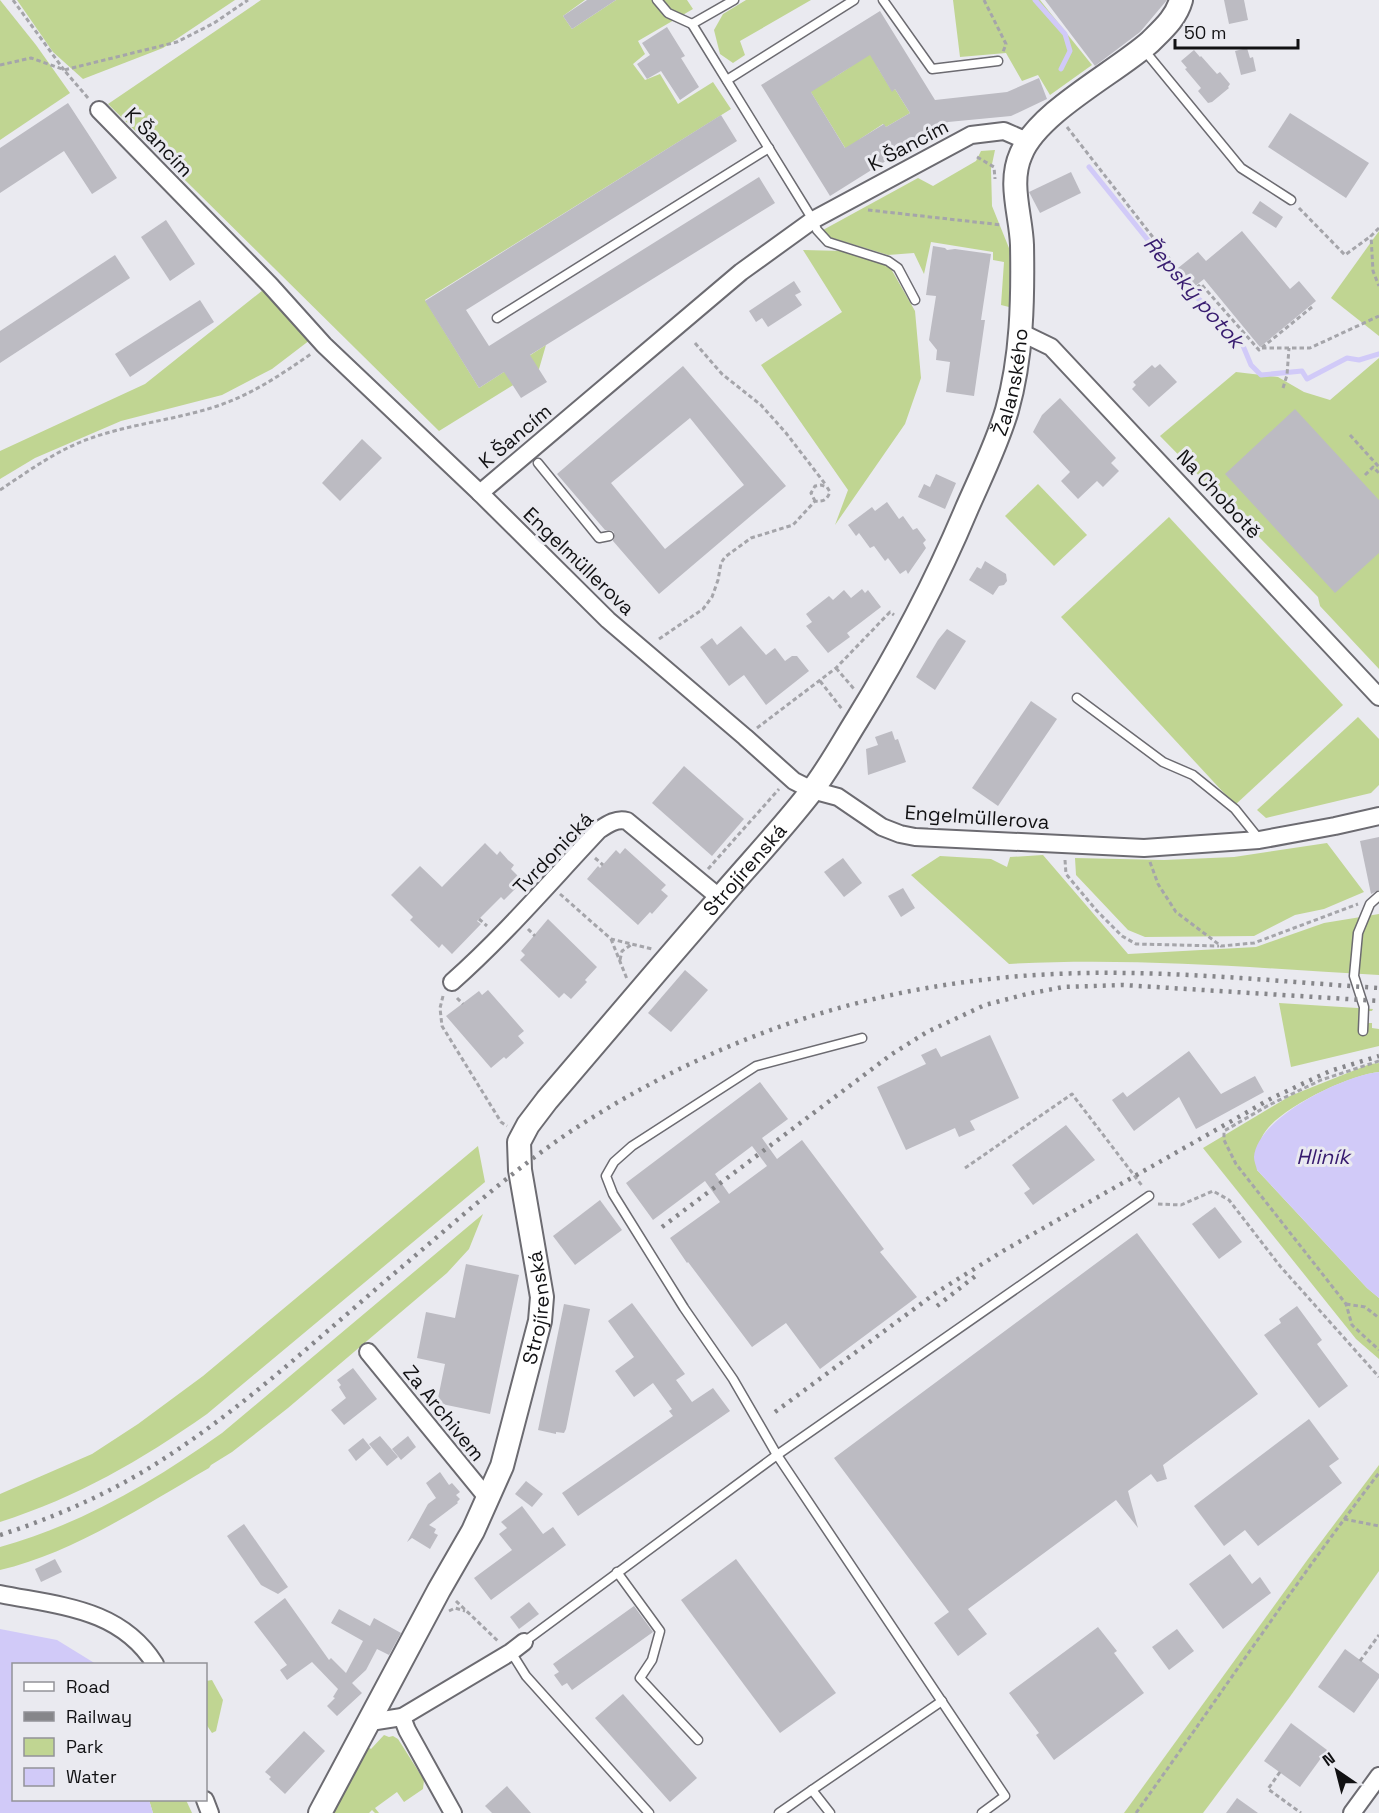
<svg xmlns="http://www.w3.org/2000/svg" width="1379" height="1813" viewBox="0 0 1379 1813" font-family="'Space Grotesk',sans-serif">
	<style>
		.green { fill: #c0d592 }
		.water { fill: #d1caf8 }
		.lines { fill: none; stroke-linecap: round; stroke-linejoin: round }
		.stream { stroke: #d1caf8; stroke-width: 5 }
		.building { fill: #bcbbc2; fill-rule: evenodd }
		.lane-casing { stroke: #6c6b71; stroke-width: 11 }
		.street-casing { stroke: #6c6b71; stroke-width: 20 }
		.secondary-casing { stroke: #6c6b71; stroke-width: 26 }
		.path { stroke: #a5a5aa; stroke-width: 3; stroke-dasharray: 4.5 3; stroke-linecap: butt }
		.lane { stroke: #fff; stroke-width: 8 }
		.street { stroke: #fff; stroke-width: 16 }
		.secondary { stroke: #fff; stroke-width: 22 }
		.rail { stroke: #86868a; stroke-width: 4.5; stroke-dasharray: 3 6; stroke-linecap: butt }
		.labels { text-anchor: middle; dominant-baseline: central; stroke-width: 6; stroke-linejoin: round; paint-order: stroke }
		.street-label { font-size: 20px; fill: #111113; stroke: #eaeaf0 }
		.water-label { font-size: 21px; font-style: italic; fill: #371b6f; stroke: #eaeaf0 }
	</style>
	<rect width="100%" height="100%" fill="#eaeaf0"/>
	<g class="green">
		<polygon points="0,0 36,45 70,93 0,140"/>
		<polygon points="17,0 235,0 163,48 83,79 53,52"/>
		<polygon points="261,0 585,0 563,16 572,29 616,0 687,0 693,9 638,41 645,54 633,64 645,80 660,74 678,104 713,82 731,109 425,300 479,388 546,345 539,369 439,431 108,104"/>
		<polygon points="746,0 811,0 740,41 745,55 733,63 720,54 714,30 723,14"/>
		<polygon points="953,0 1040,0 1092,65 1050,95 1038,75 1022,81 1006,53 960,57"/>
		<path d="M871,50L878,68L892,91L895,89L910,113L886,127L883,124L860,139L847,151L809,89C833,80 852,67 871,50Z"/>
		<polygon points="995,150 991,169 992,206 1011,253 1009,307 1001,305 1004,262 993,260 993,252 931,242 924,274 914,253 888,255 829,237 823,230 918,178 933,186 976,161 981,151"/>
		<polygon points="1379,231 1379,336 1331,298"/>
		<polygon points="803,250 844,251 890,267 915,311 921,378 905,424 835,525 848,490 761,365 842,312"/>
		<polygon points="263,290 310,340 272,369 222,395 121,421 35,458 0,479 0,451 145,384"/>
		<polygon points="1379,358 1379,669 1320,606 1318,597 1160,436 1236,372 1278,377 1304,392 1330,400"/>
		<polygon points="1038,484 1087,535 1054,566 1005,516"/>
		<polygon points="1169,517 1343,705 1235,805 1061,617"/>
		<polygon points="1358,717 1379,739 1379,785 1371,793 1266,818 1257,810"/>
		<polygon points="1327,843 1364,892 1324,909 1295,915 1254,936 1145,937 1128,930 1076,875 1075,858 1164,860 1234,857"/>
		<path d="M1043,855L1128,954L1256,947L1324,923L1379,914V975C1256,968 1133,957 1009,964L911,875L940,856L991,859L1007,867L1010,857Z"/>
		<polygon points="1279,1003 1373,1009 1372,1011 1368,1011 1367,1023 1372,1023 1372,1028 1379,1029 1379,1046 1291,1067"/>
		<path d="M1379,1063V1072C1350,1075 1275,1109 1262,1137C1258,1146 1259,1160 1257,1170L1367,1288L1379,1298V1359L1356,1339L1203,1148L1290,1096L1370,1064Z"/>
		<path d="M478,1146L485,1182L207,1414C140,1461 78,1497 0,1522V1494L92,1454L138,1424L203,1376Z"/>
		<path d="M483,1214L469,1249L447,1273L288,1408L232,1452L211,1465L209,1468C147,1504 71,1554 0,1570V1547C82,1524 153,1482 222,1433Z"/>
		<polygon points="1379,1465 1379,1571 1289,1698 1203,1813 1124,1813 1308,1559"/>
		<polygon points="212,1680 223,1700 216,1731 212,1733 206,1724 206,1681"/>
		<polygon points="384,1735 389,1737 393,1736 398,1739 424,1780 423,1789 404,1802 397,1792 375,1808 379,1813 375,1813 372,1810 369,1813 330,1813 368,1747 371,1749"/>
		<polygon points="149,1800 186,1800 192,1813 153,1813"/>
	</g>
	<g class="water">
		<path d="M1379,1072V1298L1367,1288L1257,1170C1256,1166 1254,1161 1254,1157C1257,1117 1345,1075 1379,1072Z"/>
		<polygon points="0,1629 57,1640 96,1664 14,1664 14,1800 149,1800 153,1813 0,1813"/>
	</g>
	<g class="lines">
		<g class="stream">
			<polyline points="1035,0 1065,34 1070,51 1061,69"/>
			<polyline points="1089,167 1189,291 1213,311 1222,327 1241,341 1251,365 1261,375 1302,371 1307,379 1347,358 1359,360 1379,354"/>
		</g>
	</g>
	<g class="building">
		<polygon points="587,0 616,0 572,29 563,16"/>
		<polygon points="1045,0 1167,0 1140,32 1095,66"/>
		<polygon points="1224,0 1244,0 1248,20 1229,24"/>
		<path d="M880,11L935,100L1007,92L1039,78L1047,99L1011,116L948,122L830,196L761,85ZM870,55L892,92L895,89L910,113L886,127L884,124L845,148L811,92Z"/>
		<polygon points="667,27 685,56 681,58 699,87 680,100 661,71 647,79 637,64 650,55 642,43"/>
		<polygon points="1247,48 1250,58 1253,57 1256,71 1241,75 1235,51"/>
		<polygon points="1194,50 1200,57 1201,56 1217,74 1220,72 1230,84 1228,87 1229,88 1212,102 1208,103 1198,91 1201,88 1185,69 1187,68 1181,61"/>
		<polygon points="68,103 117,178 92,194 64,151 0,193 0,148"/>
		<polygon points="1290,113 1369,163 1346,198 1268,147"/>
		<polygon points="721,115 737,141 466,310 489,346 759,177 775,203 530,355 547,382 521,398 504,372 479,388 425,301"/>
		<polygon points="1071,172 1081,193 1040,213 1029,192"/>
		<polygon points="1260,201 1283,217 1276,228 1252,213"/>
		<polygon points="166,220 195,264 170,281 141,237"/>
		<polygon points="1242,231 1290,289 1299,281 1316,301 1260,347 1204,279 1194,287 1178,268 1198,252 1206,261"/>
		<polygon points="933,246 945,248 947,250 955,249 991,254 981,320 985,320 974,396 946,392 950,362 936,360 937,350 929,340 936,296 926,295"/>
		<polygon points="115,255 130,278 0,363 0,331"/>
		<polygon points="794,281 801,292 795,295 802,305 768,327 762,318 756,322 749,311"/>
		<polygon points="200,300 214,322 130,377 115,354"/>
		<polygon points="1160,364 1177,382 1149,407 1132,389 1136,385 1133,382 1152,365 1155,368"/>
		<path d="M683,366L786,486L659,594L613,541L614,532L610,530H605L557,474ZM690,418L744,485L665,549L611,483Z"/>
		<polygon points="1060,398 1116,458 1111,463 1119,471 1103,487 1097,481 1078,499 1061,481 1070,472 1033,432 1042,415"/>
		<polygon points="1295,409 1379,500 1379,553 1335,593 1225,474"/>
		<polygon points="362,439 382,458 340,501 322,483"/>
		<polygon points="936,474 956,483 945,509 918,497 924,484 930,487"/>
		<polygon points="887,502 899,519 903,516 913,530 917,528 926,540 923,543 926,548 908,574 906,570 900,574 888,558 885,561 874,546 870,548 859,533 856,536 848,525 872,507 875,511"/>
		<polygon points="985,561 1006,574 1007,581 1004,585 999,586 993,595 969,580 977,567 981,569"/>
		<polygon points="862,589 865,593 868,590 881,607 847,633 850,637 828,653 806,626 812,622 806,614 829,596 833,600 844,590 851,598"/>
		<polygon points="741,626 766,655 775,648 785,661 792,656 797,656 809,671 766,705 744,675 729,686 700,647 712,638 717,645"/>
		<polygon points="947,629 966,641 935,690 916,677 938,640"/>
		<polygon points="1031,701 1057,719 998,806 972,788"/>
		<polygon points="892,731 895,740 898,739 906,762 868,775 866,749 878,745 875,737"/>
		<polygon points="684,766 744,819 712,856 652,803"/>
		<polygon points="1379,837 1379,890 1371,894 1360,841"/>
		<polygon points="485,843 497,855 500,851 508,860 514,865 511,869 523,881 504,900 501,897 477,921 481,924 452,954 442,944 439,948 410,920 413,917 391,895 420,866 442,887"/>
		<polygon points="625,848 666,885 661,890 668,896 652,914 650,912 638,925 587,879 598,866 600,868 616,850 620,854"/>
		<polygon points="843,858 862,883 844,897 824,872"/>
		<polygon points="903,888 915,908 901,917 888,896"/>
		<polygon points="548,919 597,967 585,980 587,982 571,999 564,993 559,998 520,960 525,955 521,951"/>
		<polygon points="685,970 708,990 671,1032 648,1013"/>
		<polygon points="488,990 524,1031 518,1036 524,1043 506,1059 504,1057 491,1068 446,1016 479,991 482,995"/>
		<polygon points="990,1035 1019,1098 970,1121 975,1130 959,1137 955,1128 906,1150 877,1087 926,1064 921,1055 936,1048 941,1057"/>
		<polygon points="1189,1051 1221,1094 1255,1076 1264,1092 1196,1129 1179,1097 1134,1131 1112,1100 1123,1092 1127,1097"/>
		<path d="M760,1082L788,1119L762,1138L777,1159L802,1140L884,1249L880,1252L917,1297L820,1369L786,1323L752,1347L688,1262L687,1263L670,1238L720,1202L705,1181L653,1220L626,1183ZM752,1146L767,1166L729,1194L715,1174Z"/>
		<polygon points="1066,1125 1095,1160 1033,1205 1024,1193 1030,1189 1012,1165"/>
		<polygon points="600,1200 622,1230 575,1265 553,1236"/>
		<polygon points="1215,1207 1242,1242 1219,1259 1192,1224"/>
		<polygon points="1137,1233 1258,1394 1163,1465 1167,1479 1157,1482 1151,1474 1128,1491 1138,1528 1116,1500 968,1609 987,1634 958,1656 934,1623 949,1612 834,1458"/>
		<polygon points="466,1264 519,1275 490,1414 437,1403 445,1364 417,1358 426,1312 455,1318"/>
		<polygon points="632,1303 685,1374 676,1380 692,1402 713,1388 730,1411 578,1516 562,1493 673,1416 669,1411 672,1409 653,1383 634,1397 615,1371 634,1357 608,1321"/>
		<polygon points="564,1304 590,1309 566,1429 564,1433 556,1432 556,1434 538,1430"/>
		<polygon points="1297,1306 1322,1340 1317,1344 1348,1386 1319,1408 1264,1335 1281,1323 1279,1319"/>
		<polygon points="353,1368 377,1399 344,1425 331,1410 346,1398 339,1387 341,1385 337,1380"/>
		<polygon points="1309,1419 1339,1459 1329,1466 1342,1483 1258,1546 1245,1530 1224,1546 1194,1506"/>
		<polygon points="380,1436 398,1457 387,1466 369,1444"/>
		<polygon points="408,1436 416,1447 401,1460 392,1449"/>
		<polygon points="363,1438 371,1448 356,1461 348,1450"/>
		<polygon points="440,1472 449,1485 452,1483 460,1492 456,1495 460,1499 457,1502 458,1503 429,1525 436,1529 434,1533 438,1535 430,1549 412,1538 407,1542 428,1504 436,1498 426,1483"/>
		<polygon points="526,1481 543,1494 532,1507 515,1494"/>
		<polygon points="522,1506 543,1534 553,1527 566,1545 491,1600 474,1578 512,1550 499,1534 507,1528 501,1522"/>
		<polygon points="244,1524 288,1587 278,1594 261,1585 227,1536"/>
		<polygon points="1230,1554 1252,1584 1260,1577 1271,1593 1223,1629 1189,1584"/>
		<polygon points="55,1559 62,1572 41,1582 35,1569"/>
		<polygon points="736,1559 836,1693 780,1733 681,1600"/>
		<polygon points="285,1598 329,1660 331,1658 346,1673 363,1641 331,1623 339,1609 370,1626 374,1618 401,1633 389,1655 377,1649 366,1670 352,1683 362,1693 337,1716 327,1706 335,1698 333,1697 338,1689 312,1662 287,1680 280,1670 287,1665 254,1622"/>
		<polygon points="529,1602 539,1614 519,1629 510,1617"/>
		<polygon points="634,1606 653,1632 572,1690 567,1683 562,1686 554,1675 559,1672 553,1664"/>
		<polygon points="1098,1627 1117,1651 1114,1653 1144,1693 1054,1760 1036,1735 1039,1733 1009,1693"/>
		<polygon points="1177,1629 1194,1651 1169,1670 1152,1647"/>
		<polygon points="1345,1649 1379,1674 1379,1678 1354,1713 1318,1687"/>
		<polygon points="623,1694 697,1778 670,1802 595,1718"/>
		<polygon points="1291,1723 1327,1750 1300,1787 1264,1761"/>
		<polygon points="304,1731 325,1751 285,1794 269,1779 271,1777 265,1772"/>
		<polygon points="507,1786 531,1813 492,1813 485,1806"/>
		<polygon points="1237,1798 1258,1813 1226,1813"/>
	</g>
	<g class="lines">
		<defs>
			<g id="lane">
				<polyline points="657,0 668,13 692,24"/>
				<polyline points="734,0 692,24 813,220 817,230 828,242 888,261 898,268 915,300"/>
				<polyline points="883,0 932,69 998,61"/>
				<polyline points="1144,50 1241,168 1291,200"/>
				<polyline points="727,80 854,0"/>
				<polyline points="497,318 769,148"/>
				<polyline points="538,463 599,538 609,536"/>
				<polyline points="1077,698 1163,762 1193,775 1235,809 1259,839"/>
				<polyline points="1363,1031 1364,1007 1354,976 1358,933 1370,904 1379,896"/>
				<polyline points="862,1038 756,1066 632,1146 614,1162 606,1176 613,1194 684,1308 733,1379 777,1455 1005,1796 982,1813"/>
				<polyline points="617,1572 660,1631 652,1660 640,1678 698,1740"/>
				<polyline points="524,1642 777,1455 1149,1196"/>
				<polyline points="511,1652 526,1676 649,1813"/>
				<polyline points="812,1790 942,1701"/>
				<polyline points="779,1813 812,1790 830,1813"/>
			</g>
			<g id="street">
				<polyline points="99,110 270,285 324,345 480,493 608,620 745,737 794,781 812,790 838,797 882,827 900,834 915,837 1144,848 1259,840 1335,826 1379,816"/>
				<polyline points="1020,332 1051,347 1379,697"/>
				<polyline points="480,493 741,272 813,220 971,135 1004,131 1027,141"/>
				<path d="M452,982C505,935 550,882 599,830C608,824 617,818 627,821L720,898"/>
				<polyline points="368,1352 489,1500"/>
				<path d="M0,1594C59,1606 120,1608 155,1664"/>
				<polyline points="402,1717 407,1730 453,1813"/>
				<polyline points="370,1722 402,1717 511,1652 524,1642"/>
				<polyline points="205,1800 210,1813"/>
				<polyline points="1352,1813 1379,1776"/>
			</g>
			<g id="secondary">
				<path id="s1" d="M320,1813L439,1590L473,1531L502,1466L540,1321L542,1297L520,1170L519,1142L528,1125L547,1100C604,1033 662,965 720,898C750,863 782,829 810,793C828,770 842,744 857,720C899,652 936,582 967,508C981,476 997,444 1007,410C1022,357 1023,300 1022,245C1021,215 1008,183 1021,154C1038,112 1115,73 1150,42C1163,29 1176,18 1181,0"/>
			</g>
		</defs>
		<use href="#lane" class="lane-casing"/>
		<use href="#street" class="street-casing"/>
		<use href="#secondary" class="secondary-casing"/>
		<g class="path">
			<polyline points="13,0 64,70"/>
			<polyline points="984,0 1006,44 1003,52"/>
			<polyline points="0,65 31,58 62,69"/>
			<polyline points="88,98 64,70 177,42 214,23 248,0"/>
			<polyline points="1067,127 1194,290 1201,284 1259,350 1312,307"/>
			<polyline points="977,157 994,167 995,179"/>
			<polyline points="1299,208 1345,255 1371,236"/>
			<polyline points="868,210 1002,225"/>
			<polyline points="1379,228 1371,236 1373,271 1379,286"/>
			<polyline points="695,343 722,374 761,405 786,433 826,485"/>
			<polyline points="1262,348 1310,348 1379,316"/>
			<polyline points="1283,388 1287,375 1289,348"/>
			<polyline points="1350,435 1379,467"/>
			<polyline points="1365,475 1373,467 1379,473"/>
			<path d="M0,490C27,472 53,453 83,441C124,425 169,421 211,408C248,397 279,376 311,354"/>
			<path d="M659,639L703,609L712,597L718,580L721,563L725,557L751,538L793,525L815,501C823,502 827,500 830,492L827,487L821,485L815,486L811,493L815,501"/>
			<polyline points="836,668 854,689"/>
			<polyline points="820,681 842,709"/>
			<polyline points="757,728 836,668 890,612 894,615"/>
			<polyline points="595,858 603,865"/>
			<polyline points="1065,860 1066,874 1097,911 1122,936 1136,944 1219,946"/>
			<polyline points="1150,862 1158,884 1176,912 1221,946 1254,943 1358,904"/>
			<polyline points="708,869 779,789"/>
			<polyline points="560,894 611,939 652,949"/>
			<polyline points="479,919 487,926"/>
			<polyline points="528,929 535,936"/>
			<polyline points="611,939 627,979"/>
			<polyline points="620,960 622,951 631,945"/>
			<polyline points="443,996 440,1008 442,1026 501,1122 507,1126"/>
			<polyline points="457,998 463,1004"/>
			<polyline points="1379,1061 1321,1080 1269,1105 1224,1131 1224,1140 1236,1164 1346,1304 1352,1325 1379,1350"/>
			<polyline points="965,1168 1072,1094 1143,1187"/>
			<polyline points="1158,1204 1181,1205 1213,1191 1229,1200 1280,1266 1379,1377"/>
			<polyline points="1346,1304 1365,1307 1379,1318"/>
			<polyline points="1344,1519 1379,1526"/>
			<polyline points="456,1601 499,1642"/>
			<polyline points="449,1611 455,1608 465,1611"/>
			<polyline points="1360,1661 1379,1635"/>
			<polyline points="1280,1772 1268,1789 1301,1813"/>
			<path d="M1136,1813C1217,1700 1294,1584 1379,1473"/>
		</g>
		<use href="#lane" class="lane"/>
		<use href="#street" class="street"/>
		<use href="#secondary" class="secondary"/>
		<g class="rail">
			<polyline points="662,1227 892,1054 927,1032 985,1005 1027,994 1063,987 1123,985 1379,1001"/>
			<polyline points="937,1306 978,1274"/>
			<polyline points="775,1412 937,1292 1003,1251 1272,1098 1330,1071 1379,1056"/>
			<path d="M0,1535C59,1516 117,1490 168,1456C252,1401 327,1330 403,1266C460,1218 517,1166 579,1126C725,1032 881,982 1054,974C1162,969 1271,981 1379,988"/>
		</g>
	</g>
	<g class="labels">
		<g class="street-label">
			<text transform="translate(159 142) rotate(46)">K Šancím</text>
			<text transform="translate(908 145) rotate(-28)">K Šancím</text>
			<text stroke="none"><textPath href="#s1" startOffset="1638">Žalanského</textPath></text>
			<text transform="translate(515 436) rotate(-40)">K Šancím</text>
			<text transform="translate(1219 494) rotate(47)">Na Chobotě</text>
			<text transform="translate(579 561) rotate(44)">Engelmüllerova</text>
			<text transform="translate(977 817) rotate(4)">Engelmüllerova</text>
			<text transform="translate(553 853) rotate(-46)">Tvrdonická</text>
			<text stroke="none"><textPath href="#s1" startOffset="1077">Strojírenská</textPath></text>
			<text stroke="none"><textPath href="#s1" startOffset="555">Strojírenská</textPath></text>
			<text transform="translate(444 1413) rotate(51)">Za Archivem</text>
		</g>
		<g class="water-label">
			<text transform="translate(1194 292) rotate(49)">Řepský potok</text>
			<text x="1323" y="1156">Hliník</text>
		</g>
	</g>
	<rect x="12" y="1663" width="195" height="138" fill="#eaeaf0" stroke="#939398" stroke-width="1.5"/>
	<rect x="24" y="1682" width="30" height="9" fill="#ffffff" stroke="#939398" stroke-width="1.5"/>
	<text x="66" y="1693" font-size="18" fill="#111113">Road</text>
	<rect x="24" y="1712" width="30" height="9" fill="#86868a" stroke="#939398" stroke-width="1.5"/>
	<text x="66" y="1723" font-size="18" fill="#111113">Railway</text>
	<rect x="24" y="1738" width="30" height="18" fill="#c0d592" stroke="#939398" stroke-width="1.5"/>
	<text x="66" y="1753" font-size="18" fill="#111113">Park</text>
	<rect x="24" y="1768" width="30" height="18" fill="#d1caf8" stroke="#939398" stroke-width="1.5"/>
	<text x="66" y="1783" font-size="18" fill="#111113">Water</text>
	<g transform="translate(1337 1771) rotate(325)" stroke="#eaeaf0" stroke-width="4.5" paint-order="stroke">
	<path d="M0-4.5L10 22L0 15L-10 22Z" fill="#111113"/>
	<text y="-9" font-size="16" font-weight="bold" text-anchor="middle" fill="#111113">N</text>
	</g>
	<path d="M1175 39v9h123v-9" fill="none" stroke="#111113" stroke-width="3"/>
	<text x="1184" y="39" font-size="18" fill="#111113" stroke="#eaeaf0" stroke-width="4.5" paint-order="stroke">50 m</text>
</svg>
